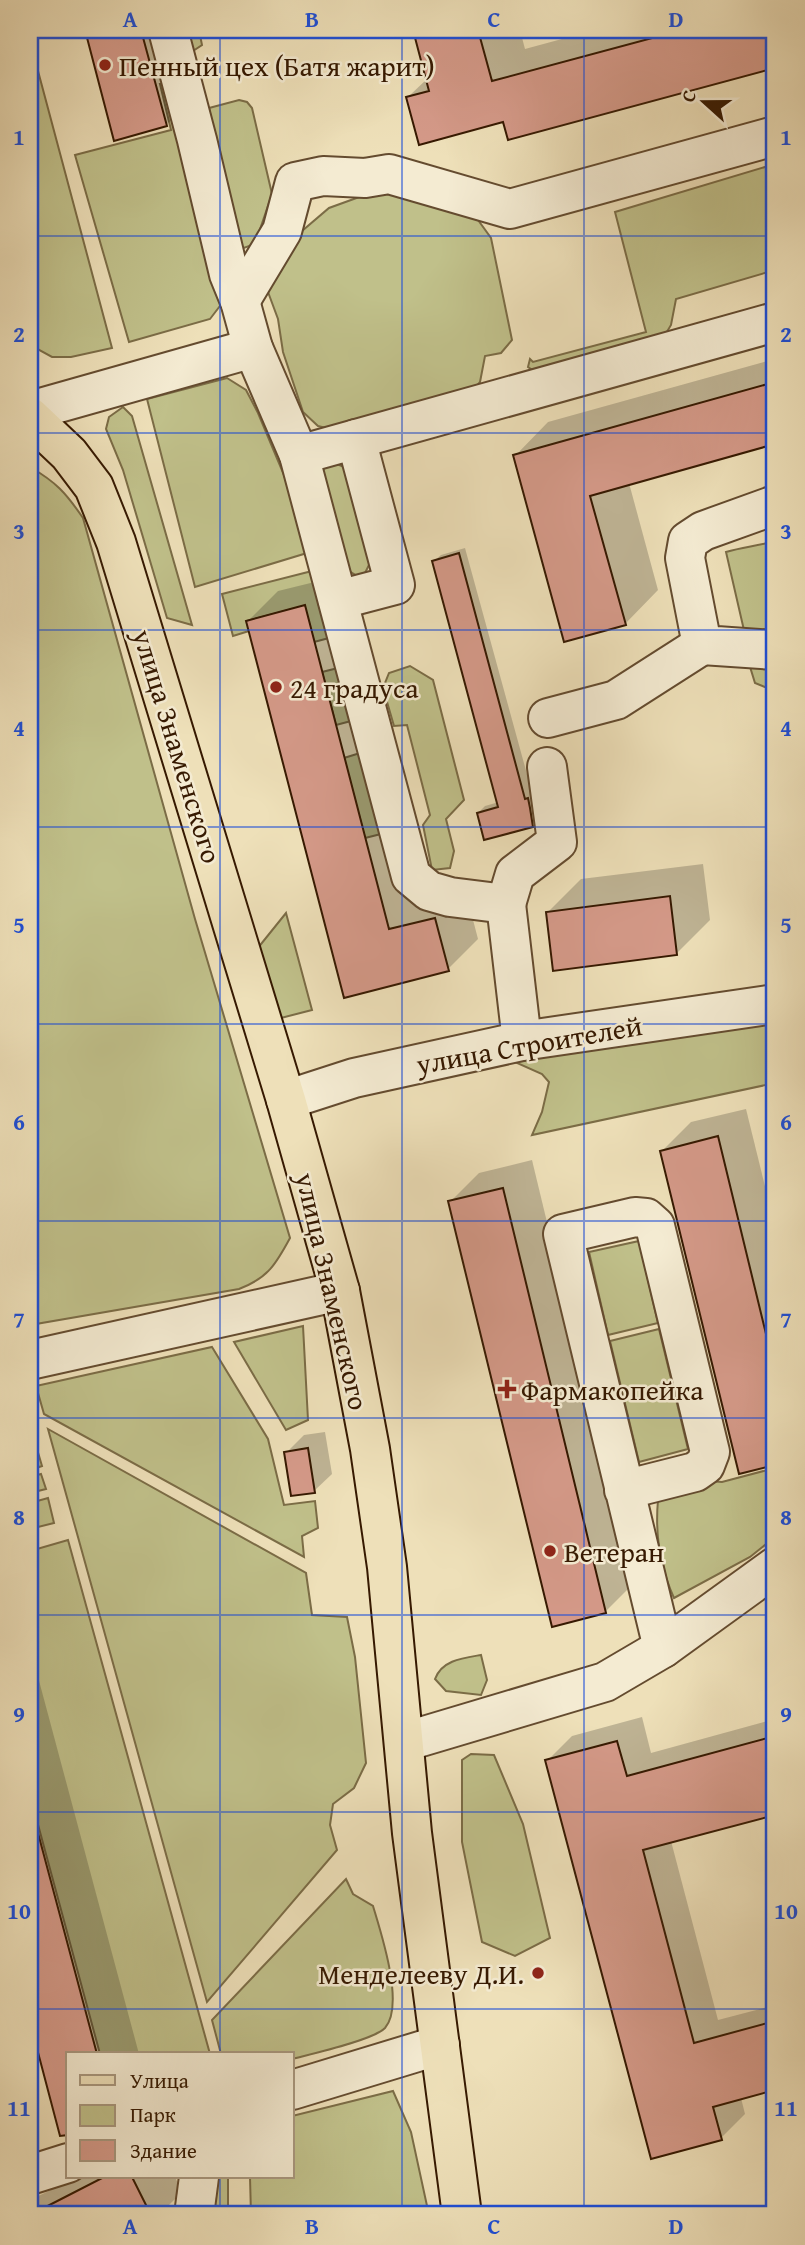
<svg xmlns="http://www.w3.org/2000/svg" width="805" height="2245" viewBox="0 0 805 2245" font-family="'Gentium Book Plus',serif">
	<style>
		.green { fill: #c0c08a; stroke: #7b6c46; stroke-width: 2 }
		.shadow { fill: #0003 }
		.building { fill: #d49988; stroke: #361901; stroke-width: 2 }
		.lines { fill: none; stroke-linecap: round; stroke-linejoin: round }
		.minor-casing { stroke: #644b2f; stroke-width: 42 }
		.major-casing { stroke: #361901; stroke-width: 42 }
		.minor { stroke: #f4ebd2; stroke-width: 38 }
		.major { stroke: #eee0b9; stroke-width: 38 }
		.grid { fill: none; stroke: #1d4ed8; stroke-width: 2; stroke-opacity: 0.55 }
		.poi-dot { fill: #8f2418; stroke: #f4ebd2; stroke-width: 2.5 }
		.labels { text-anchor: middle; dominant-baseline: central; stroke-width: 5; stroke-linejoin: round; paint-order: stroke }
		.poi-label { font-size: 28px; fill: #361901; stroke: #f4ebd2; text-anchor: start }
		.street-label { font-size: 28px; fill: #361901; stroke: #f4ebd2 }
		.neatline { fill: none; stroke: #1d4ed8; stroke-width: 2.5 }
		.grid-label { font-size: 23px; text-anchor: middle; font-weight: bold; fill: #1d4ed8 }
	</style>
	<rect width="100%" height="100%" fill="#eee0b9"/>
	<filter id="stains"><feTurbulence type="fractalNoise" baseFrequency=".00286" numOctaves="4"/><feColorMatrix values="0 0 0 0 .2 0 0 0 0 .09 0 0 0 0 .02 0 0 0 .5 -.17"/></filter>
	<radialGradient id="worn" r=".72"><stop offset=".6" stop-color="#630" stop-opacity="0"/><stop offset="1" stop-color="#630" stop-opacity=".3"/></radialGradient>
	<g class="green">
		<polygon points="176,30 199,30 202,45 193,51"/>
		<polygon points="30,41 112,348 71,357 52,357 30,345"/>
		<polygon points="160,84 176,85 226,298 210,319 129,342 75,155 171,130"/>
		<polygon points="239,100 247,102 252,108 272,194 255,244 238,250 209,108"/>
		<polygon points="775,164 775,270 676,299 671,325 665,335 534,371 528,367 530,359 533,362 646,332 615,212"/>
		<polygon points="384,188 436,198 478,220 491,238 512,340 501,353 485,356 480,382 471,393 334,430 318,426 303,412 283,352 278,319 268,292 277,261 302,231 329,208"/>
		<polygon points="227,378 246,390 258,413 284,475 307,553 195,587 147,399"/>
		<polygon points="123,407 132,416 192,625 167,618 123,470 106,429 109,417"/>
		<polygon points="330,461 344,467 372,559 362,579 346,569 319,472"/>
		<path d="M30,467C56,482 66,493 83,518L195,919L290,1238C276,1264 268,1278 239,1289L30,1325Z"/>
		<path d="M775,541V638L746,639L726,552C743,547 758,546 775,541Z"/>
		<polygon points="312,571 329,638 314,642 304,606 247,621 249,631 233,636 222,594"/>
		<polygon points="747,657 775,658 775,691 755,683"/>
		<polygon points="410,666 433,680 464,800 446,819 454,851 450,868 432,870 423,825 430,815 407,725 394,726 383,688 389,673"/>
		<polygon points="338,668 351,721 336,725 322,672"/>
		<polygon points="360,753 381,834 365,838 344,758"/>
		<polygon points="286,913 312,1010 277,1019 257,949"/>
		<polygon points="775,1023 775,1083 532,1135 542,1112 549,1082 542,1074 508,1059"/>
		<polygon points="639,1241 658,1323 608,1335 589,1252"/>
		<polygon points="303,1326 308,1420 286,1430 234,1342"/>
		<polygon points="659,1329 688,1449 639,1462 610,1341"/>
		<polygon points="212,1347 268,1439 284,1505 315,1501 318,1528 302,1536 304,1557 44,1414 36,1386"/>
		<polygon points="30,1425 42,1466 30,1470"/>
		<polygon points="48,1429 306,1573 312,1615 347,1617 355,1657 366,1763 354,1788 333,1804 330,1825 337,1850 207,2002"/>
		<path d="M775,1468V1537L750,1557L674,1598C660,1567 655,1533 658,1500L695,1480L722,1482Z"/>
		<polygon points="41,1474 46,1489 30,1493 30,1477"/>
		<polygon points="48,1498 54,1523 30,1529 30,1503"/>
		<polygon points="68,1540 210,2054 100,2054 30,1795 30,1551"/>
		<path d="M481,1655L487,1680L481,1695L446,1691L435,1679C442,1660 463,1658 481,1655Z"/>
		<polygon points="471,1754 494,1755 523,1824 550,1938 515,1956 482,1942 462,1842 462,1760"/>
		<path d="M346,1879L353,1894L373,1906C381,1933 405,2005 385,2028C374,2040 311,2054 292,2059V2054H221L212,2020Z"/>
		<polygon points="393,2091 411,2132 429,2215 251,2215 250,2177 292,2177 292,2116"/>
		<polygon points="208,2177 228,2177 228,2215 207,2215"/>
	</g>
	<g class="shadow">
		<polygon points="86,30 183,30 200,91 166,125 116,139"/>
		<polygon points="415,30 520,30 525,49 595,30 775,30 775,67 509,138 504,120 408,97 428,78"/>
		<polygon points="775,359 775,443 629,483 658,590 625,624 515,456 548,422"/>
		<polygon points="465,548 539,818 532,825 478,813 485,806 499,802 434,561 441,555"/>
		<polygon points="335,577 419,901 465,889 478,939 448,969 345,996 248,621 278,591"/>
		<polygon points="703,864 710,920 677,953 547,913 581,879"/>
		<polygon points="775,884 775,939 773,939 768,892"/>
		<polygon points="746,1109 775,1227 775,1463 741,1472 662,1151 691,1122"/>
		<polygon points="532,1160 634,1583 605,1612 450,1202 479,1173"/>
		<polygon points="325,1432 332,1474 314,1491 286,1453 304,1435"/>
		<polygon points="30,1647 139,2054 68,2054 68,2112 57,2115 30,2015"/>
		<polygon points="642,1717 651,1753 775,1719 775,1813 671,1841 718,2020 775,2005 775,2089 741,2098 745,2114 721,2138 547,1761 572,1736"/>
		<polygon points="78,2177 175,2177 182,2192 159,2215 30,2215 30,2200"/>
	</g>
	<g class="building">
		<polygon points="85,30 141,30 167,126 114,141"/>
		<polygon points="413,30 478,30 492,81 682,30 775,30 775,68 508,140 503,122 419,145 406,97 429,91"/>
		<polygon points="775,382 775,444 590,496 626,625 564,642 513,455"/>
		<polygon points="459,553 525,799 528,798 530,808 533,827 484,840 477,813 498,807 432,561"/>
		<polygon points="305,605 389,929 435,918 449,971 344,998 246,621"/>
		<polygon points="670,896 677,955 553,971 546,912"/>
		<polygon points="718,1136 775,1371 775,1465 739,1474 660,1151"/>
		<polygon points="503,1188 606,1613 552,1627 448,1201"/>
		<polygon points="308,1448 315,1493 291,1496 284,1452"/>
		<polygon points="775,1736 775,1815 643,1850 694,2043 775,2021 775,2090 713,2107 722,2140 651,2159 545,1760 617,1741 627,1776"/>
		<polygon points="38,1833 97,2054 68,2054 68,2135 60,2136 30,2022 30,1834"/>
		<polygon points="104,2177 132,2177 151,2215 30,2215"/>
	</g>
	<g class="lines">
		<defs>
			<g id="minor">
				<polyline points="168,30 197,140 229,274 240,301 253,348 299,455 411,876 429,891 450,897 506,904 522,1041"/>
				<polyline points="240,301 282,231 295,182 323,176 365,178 389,174 510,209 775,136"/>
				<polyline points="30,411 253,348"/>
				<polyline points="299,455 775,322"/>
				<polyline points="775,505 703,531 688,541 685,558 702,645 775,650"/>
				<polyline points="338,600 395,585 356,439"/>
				<polyline points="548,718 616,700 702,645"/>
				<polyline points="506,904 515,874 557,842 547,767"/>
				<polyline points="286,1100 354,1078 522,1041 775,1004"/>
				<polyline points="30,1360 340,1291"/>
				<polyline points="624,1490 695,1472 705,1465 710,1452 655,1226 646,1218 635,1217 563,1234 663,1648"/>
				<polyline points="404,1742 605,1682 663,1648 775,1567"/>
				<polyline points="292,2090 440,2045"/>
				<polyline points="30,2175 68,2163"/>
				<polyline points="194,2215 199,2177"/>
			</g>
			<polyline id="major" points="30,417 69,454 94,487 116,542 286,1100 340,1291 370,1449 387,1567 412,1833 462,2215"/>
		</defs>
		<use href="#minor" class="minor-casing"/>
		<use href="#major" class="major-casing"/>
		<use href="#minor" class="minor"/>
		<use href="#major" class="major"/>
	</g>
	<path class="grid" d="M220,30V2054M402,30V2215M584,30V2215M30,236H775M30,433H775M30,630H775M30,827H775M30,1024H775M30,1221H775M30,1418H775M30,1615H775M30,1812H775M30,2009H775M220,2177V2215"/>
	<g class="poi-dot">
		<circle cx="105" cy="65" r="7"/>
		<circle cx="276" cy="687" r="7"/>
		<path d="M503.5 1378.5h7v7h7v7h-7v7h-7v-7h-7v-7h7z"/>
		<circle cx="550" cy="1551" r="7"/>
		<circle cx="538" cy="1973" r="7"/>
	</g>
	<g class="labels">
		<g class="poi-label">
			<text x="119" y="65">Пенный цех (Батя жарит)</text>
			<text x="290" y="687">24 градуса</text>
			<text x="521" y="1389">Фармакопейка</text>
			<text x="564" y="1551">Ветеран</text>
			<text x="524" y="1973" text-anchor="end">Менделееву Д.И.</text>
		</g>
		<g class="street-label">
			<text transform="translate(178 746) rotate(73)">улица Знаменского</text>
			<text transform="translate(529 1044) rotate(-10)">улица Строителей</text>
			<text transform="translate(333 1291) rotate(77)">улица Знаменского</text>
		</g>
	</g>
	<rect width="805" height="2245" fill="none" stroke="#eee0b9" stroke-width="77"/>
	<rect x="66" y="2052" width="228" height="126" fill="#f4ebd2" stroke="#a8977e" stroke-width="2"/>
	<rect x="80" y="2075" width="35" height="10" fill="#eee0b9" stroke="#a8977e" stroke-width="2"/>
	<text x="130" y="2088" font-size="21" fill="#361901">Улица</text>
	<rect x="80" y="2105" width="35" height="21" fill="#c0c08a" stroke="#a8977e" stroke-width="2"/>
	<text x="130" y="2122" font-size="21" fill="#361901">Парк</text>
	<rect x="80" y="2140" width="35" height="21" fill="#d49988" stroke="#a8977e" stroke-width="2"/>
	<text x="130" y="2158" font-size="21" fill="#361901">Здание</text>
	<g transform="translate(704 102) rotate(291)" stroke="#f4ebd2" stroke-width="5" paint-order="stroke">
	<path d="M0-5L12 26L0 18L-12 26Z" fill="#361901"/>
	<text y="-10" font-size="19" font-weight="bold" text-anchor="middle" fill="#361901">С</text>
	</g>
	<rect x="38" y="38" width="728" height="2168" class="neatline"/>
	<g class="grid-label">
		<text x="130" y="27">A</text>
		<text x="312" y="27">B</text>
		<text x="494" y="27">C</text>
		<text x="676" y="27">D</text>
		<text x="19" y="145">1</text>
		<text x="786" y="145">1</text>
		<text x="19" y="342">2</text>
		<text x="786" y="342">2</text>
		<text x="19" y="539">3</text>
		<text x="786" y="539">3</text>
		<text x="19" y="736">4</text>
		<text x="786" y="736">4</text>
		<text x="19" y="933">5</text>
		<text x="786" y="933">5</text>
		<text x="19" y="1130">6</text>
		<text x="786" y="1130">6</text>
		<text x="19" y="1328">7</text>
		<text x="786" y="1328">7</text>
		<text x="19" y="1525">8</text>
		<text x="786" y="1525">8</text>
		<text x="19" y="1722">9</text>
		<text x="786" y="1722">9</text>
		<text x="19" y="1919">10</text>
		<text x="786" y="1919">10</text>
		<text x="19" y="2116">11</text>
		<text x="786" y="2116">11</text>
		<text x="130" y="2234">A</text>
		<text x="312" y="2234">B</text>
		<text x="494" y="2234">C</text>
		<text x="676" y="2234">D</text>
	</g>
	<rect width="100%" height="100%" filter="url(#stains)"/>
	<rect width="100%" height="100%" fill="url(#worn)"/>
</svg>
